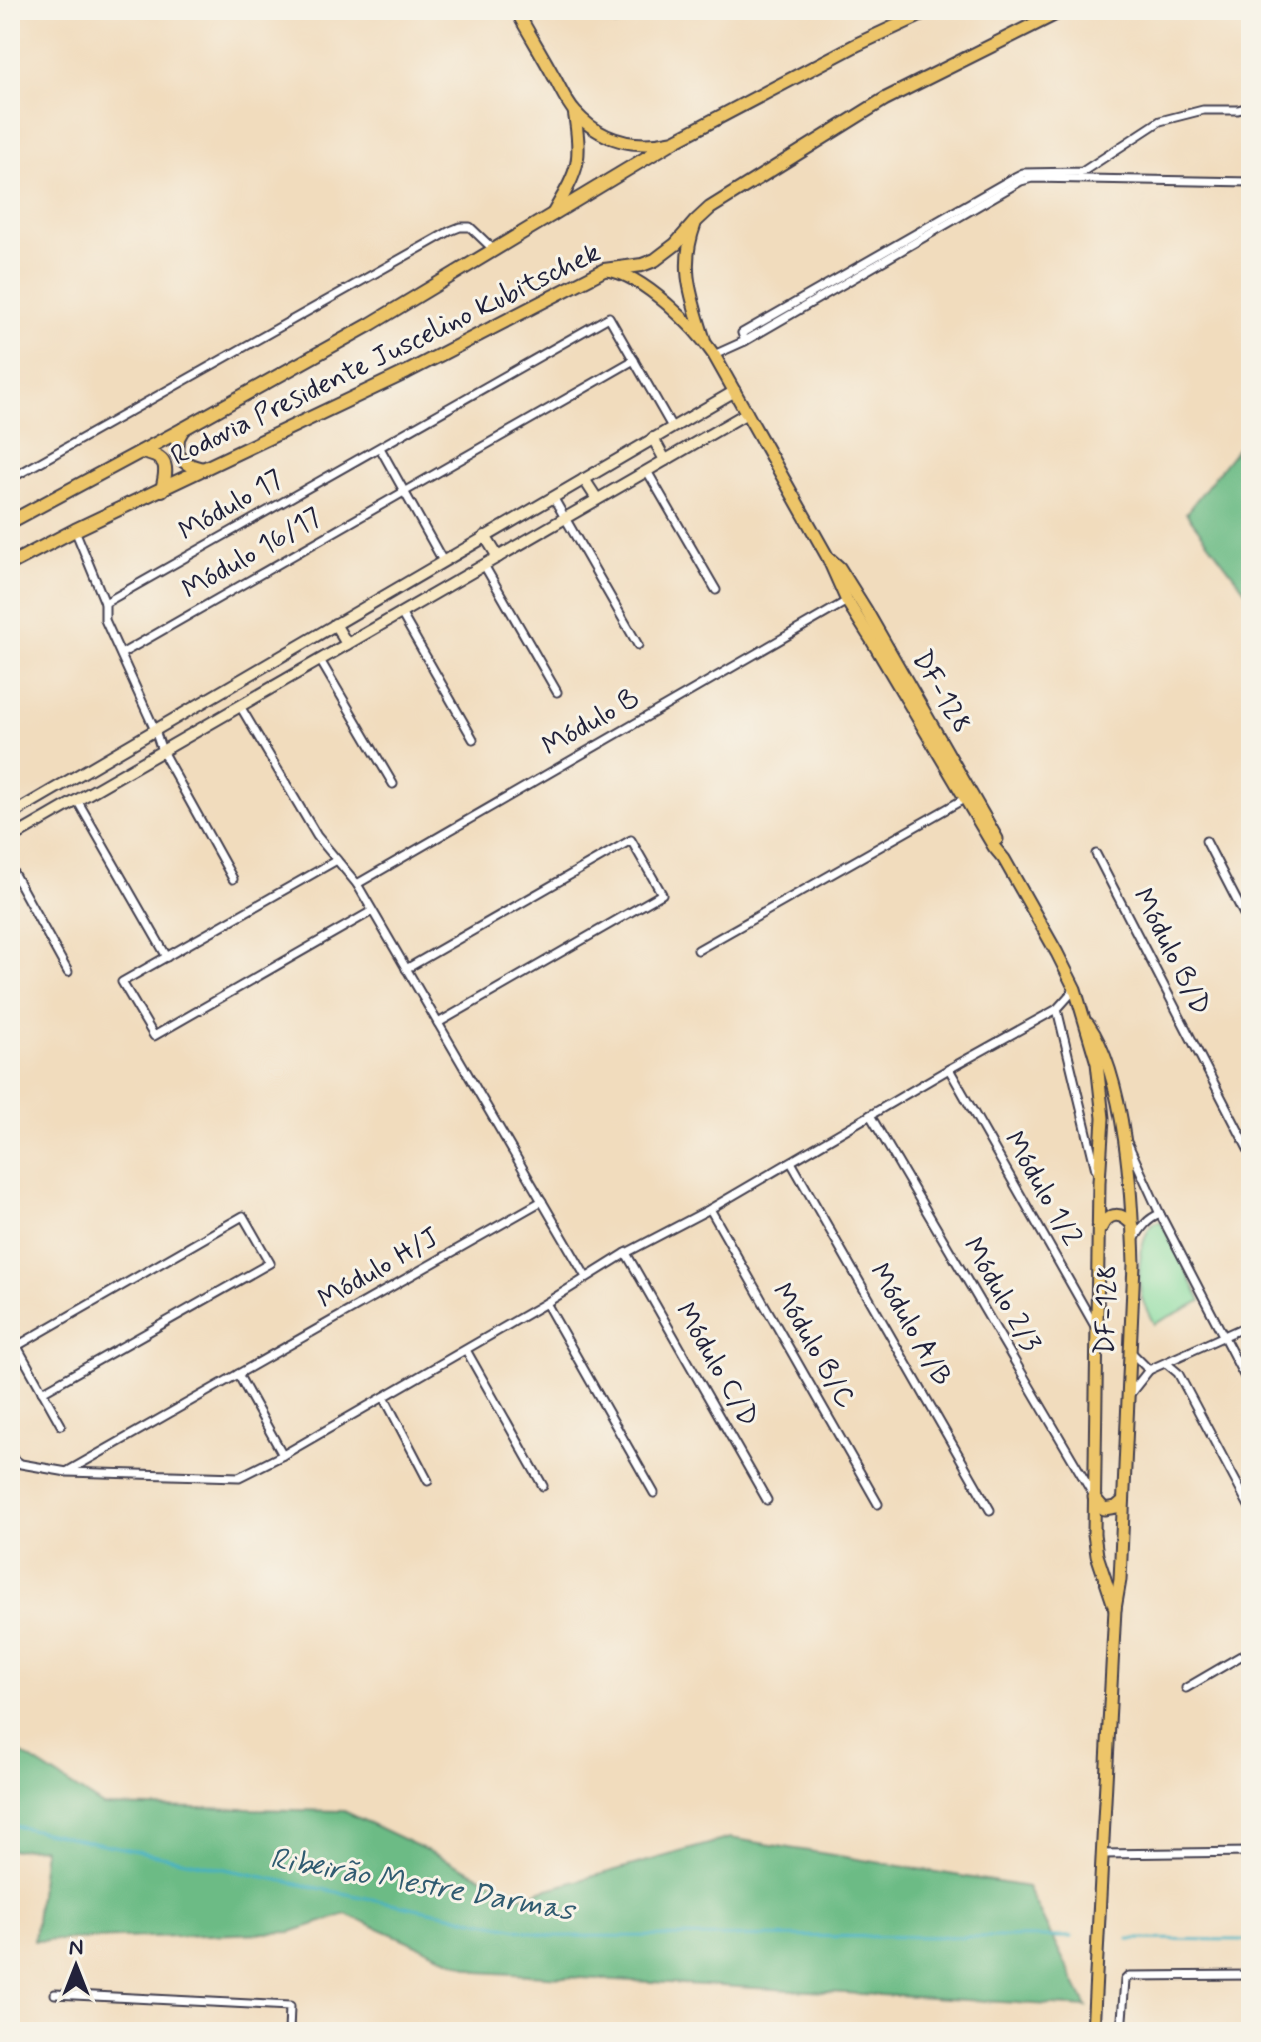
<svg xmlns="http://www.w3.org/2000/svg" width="1261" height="2042" viewBox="0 0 1261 2042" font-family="Mynerve,sans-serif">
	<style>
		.green { fill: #85db9e; stroke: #547e6c; stroke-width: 2 }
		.forest { fill: #6cbb85; stroke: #476e60; stroke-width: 2 }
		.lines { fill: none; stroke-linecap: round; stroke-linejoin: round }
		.stream { stroke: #44b1c1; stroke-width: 3 }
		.street-casing { stroke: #413e4e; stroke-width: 11 }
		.secondary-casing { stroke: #413e4e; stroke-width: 14 }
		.primary-casing { stroke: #413e4e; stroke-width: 15 }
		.highway-casing { stroke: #413e4e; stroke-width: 16 }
		.street { stroke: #fff; stroke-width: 7 }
		.secondary { stroke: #f8e8c3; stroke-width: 10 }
		.primary { stroke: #edc569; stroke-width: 11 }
		.highway { stroke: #edc569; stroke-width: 12 }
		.labels { text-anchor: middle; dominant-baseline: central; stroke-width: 6; stroke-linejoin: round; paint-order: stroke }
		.street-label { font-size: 28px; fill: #22223b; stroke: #f7f3e8 }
		.water-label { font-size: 30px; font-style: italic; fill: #305b71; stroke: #f7f3e8 }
	</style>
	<rect width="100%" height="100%" fill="#f7f3e8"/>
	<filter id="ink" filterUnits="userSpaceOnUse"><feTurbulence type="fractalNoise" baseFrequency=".0125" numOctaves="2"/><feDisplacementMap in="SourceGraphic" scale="16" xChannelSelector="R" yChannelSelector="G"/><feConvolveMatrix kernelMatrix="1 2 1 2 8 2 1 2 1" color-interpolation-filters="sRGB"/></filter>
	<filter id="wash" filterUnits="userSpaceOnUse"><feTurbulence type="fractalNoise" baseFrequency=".006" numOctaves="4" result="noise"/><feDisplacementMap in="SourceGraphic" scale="32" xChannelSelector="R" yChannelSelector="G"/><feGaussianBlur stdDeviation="1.8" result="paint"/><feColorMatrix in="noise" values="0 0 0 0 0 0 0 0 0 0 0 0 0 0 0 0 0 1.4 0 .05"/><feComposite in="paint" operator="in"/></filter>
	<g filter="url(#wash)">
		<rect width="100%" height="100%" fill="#f1dcbd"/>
		<g class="green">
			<polygon points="605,10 650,10 615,26"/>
			<path d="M1159,1221L1162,1223L1201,1301L1154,1324C1149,1314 1142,1303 1141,1293C1137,1274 1140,1238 1153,1223Z"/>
		</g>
		<g class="forest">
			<polygon points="1251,431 1251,598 1186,513"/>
			<polygon points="10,1746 103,1806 344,1811 523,1896 730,1838 1027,1887 1087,2007 479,1972 346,1914 291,1932 34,1941 44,1848 10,1850"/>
		</g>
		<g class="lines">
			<g class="stream">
				<polyline points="10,1825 552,1936 1071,1937"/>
				<polyline points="1128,1939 1251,1940"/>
			</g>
		</g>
	</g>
	<g filter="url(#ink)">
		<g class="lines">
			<defs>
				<g id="street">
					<polyline points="745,341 1021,181 1032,178 1251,182"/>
					<polyline points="714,355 745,341 742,333 1015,177 1023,173 1082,172 1160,121 1203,110 1238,110 1251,106"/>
					<polyline points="380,448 443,561"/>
					<polyline points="647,471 716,590"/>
					<polyline points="10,479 450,231 460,227 470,227 493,249"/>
					<polyline points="553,497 638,645"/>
					<polyline points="75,530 105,603 105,620 155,730 162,751 233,879"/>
					<polyline points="484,565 557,692"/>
					<polyline points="105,603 609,317 672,427"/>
					<polyline points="401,613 473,739"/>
					<polyline points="121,654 634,360"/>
					<polyline points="320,660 393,784"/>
					<polyline points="240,706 317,836 357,884 586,1277"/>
					<polyline points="77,800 167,957"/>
					<polyline points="1206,841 1251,928"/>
					<polyline points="1096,854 1251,1155"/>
					<polyline points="337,860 122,982 154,1036 372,911"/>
					<polyline points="10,867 68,972"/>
					<polyline points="357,884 847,601"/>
					<polyline points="698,950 964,799"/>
					<polyline points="406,969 631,840 662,894 438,1023"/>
					<polyline points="1057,1009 1096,1170"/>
					<polyline points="949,1069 1096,1328"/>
					<polyline points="870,1115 1094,1496"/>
					<polyline points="1128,1144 1160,1214 1251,1389"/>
					<polyline points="791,1162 990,1510"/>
					<polyline points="710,1209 878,1504"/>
					<path d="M1134,1240C1141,1228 1147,1219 1160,1214"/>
					<polyline points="626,1253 767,1500"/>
					<polyline points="546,1303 654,1493"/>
					<polyline points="10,1334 61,1425"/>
					<polyline points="17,1346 243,1216 270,1263 42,1392"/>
					<polyline points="466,1350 543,1486"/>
					<polyline points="1131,1352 1149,1370"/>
					<polyline points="1166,1363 1178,1373 1251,1510"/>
					<polyline points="238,1374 283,1455"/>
					<polyline points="1130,1394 1149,1370 1251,1324"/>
					<polyline points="384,1397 428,1481"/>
					<polyline points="10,1457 21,1464 67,1472 239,1477 283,1455 546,1303 626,1253 710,1209 949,1069 1057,1009 1075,989"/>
					<polyline points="68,1471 542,1201"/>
					<polyline points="1186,1688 1251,1650"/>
					<polyline points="1102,1854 1251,1852"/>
					<polyline points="55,1994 290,2006 289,2032"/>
					<polyline points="1121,2032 1125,1980 1129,1976 1251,1975"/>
				</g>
				<g id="secondary">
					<polyline points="653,438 665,460"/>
					<polyline points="584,479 597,499"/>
					<polyline points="485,536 498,557"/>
					<polyline points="335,624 347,644"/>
					<polyline points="10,815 735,391"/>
					<polyline points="10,839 747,413"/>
				</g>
				<g id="primary">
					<path d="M516,10C528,32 541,53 553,75C560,87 566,102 575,112C601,141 635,149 671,141"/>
					<path d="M552,215C578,170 583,164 574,111"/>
					<path d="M695,224C679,268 691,296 704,339"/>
					<path d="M608,270C643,275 695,327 714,355L827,556L847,601L871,639L994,847L1004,859L1057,953L1075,989L1097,1063L1103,1118L1099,1182L1094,1534L1097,1555L1115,1609"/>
					<polyline points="830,559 839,567 866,610 997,839"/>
					<path d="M1088,1024C1126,1078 1132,1198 1134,1264L1120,1580L1115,1609L1093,2032"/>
					<path d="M1101,1228C1109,1211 1122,1212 1133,1226"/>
					<polyline points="1094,1497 1104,1509 1116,1507 1123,1501"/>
				</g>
				<g id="highway">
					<path d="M183,429L178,438L177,453C184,464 192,467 204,469"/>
					<path d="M141,452C168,457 168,465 162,490"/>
					<polyline points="10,522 183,429 371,324 676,140 858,44 931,10"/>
					<polyline points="10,564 75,530 407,372 604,270 642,265 655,260 676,244 696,221 710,208 885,99 1063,10"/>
				</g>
			</defs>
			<use href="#street" class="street-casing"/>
			<use href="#secondary" class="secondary-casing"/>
			<use href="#primary" class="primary-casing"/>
			<use href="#highway" class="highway-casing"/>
			<use href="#street" class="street"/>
			<use href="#secondary" class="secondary"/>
			<use href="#primary" class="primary"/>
			<use href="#highway" class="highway"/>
		</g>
	</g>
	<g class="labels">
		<g class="street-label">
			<text transform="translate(386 355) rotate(-26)">Rodovia Presidente Juscelino Kubitschek</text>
			<text transform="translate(231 506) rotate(-30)">Módulo 17</text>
			<text transform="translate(252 554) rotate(-30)">Módulo 16/17</text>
			<text transform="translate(941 692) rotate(60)">DF-128</text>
			<text transform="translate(591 723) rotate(-30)">Módulo B</text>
			<text transform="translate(1171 952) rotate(63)">Módulo B/D</text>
			<text transform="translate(1042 1189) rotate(60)">Módulo 1/2</text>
			<text transform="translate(379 1269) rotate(-30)">Módulo H/J</text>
			<text transform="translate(1001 1295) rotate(60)">Módulo 2/3</text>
			<text transform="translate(1107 1310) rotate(-88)">DF-128</text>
			<text transform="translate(910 1325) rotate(60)">Módulo A/B</text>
			<text transform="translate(813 1346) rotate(60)">Módulo B/C</text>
			<text transform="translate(716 1365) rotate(60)">Módulo C/D</text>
		</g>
		<g class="water-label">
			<text transform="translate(422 1885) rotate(10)">Ribeirão Mestre Darmas</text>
		</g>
	</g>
	<rect width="1261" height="2042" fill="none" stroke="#f7f3e8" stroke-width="40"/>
	<g transform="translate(76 1966)" stroke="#f7f3e8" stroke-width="6" paint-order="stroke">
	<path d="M0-6L14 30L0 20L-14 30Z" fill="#22223b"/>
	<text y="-12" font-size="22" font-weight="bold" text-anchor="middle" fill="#22223b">N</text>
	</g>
</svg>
